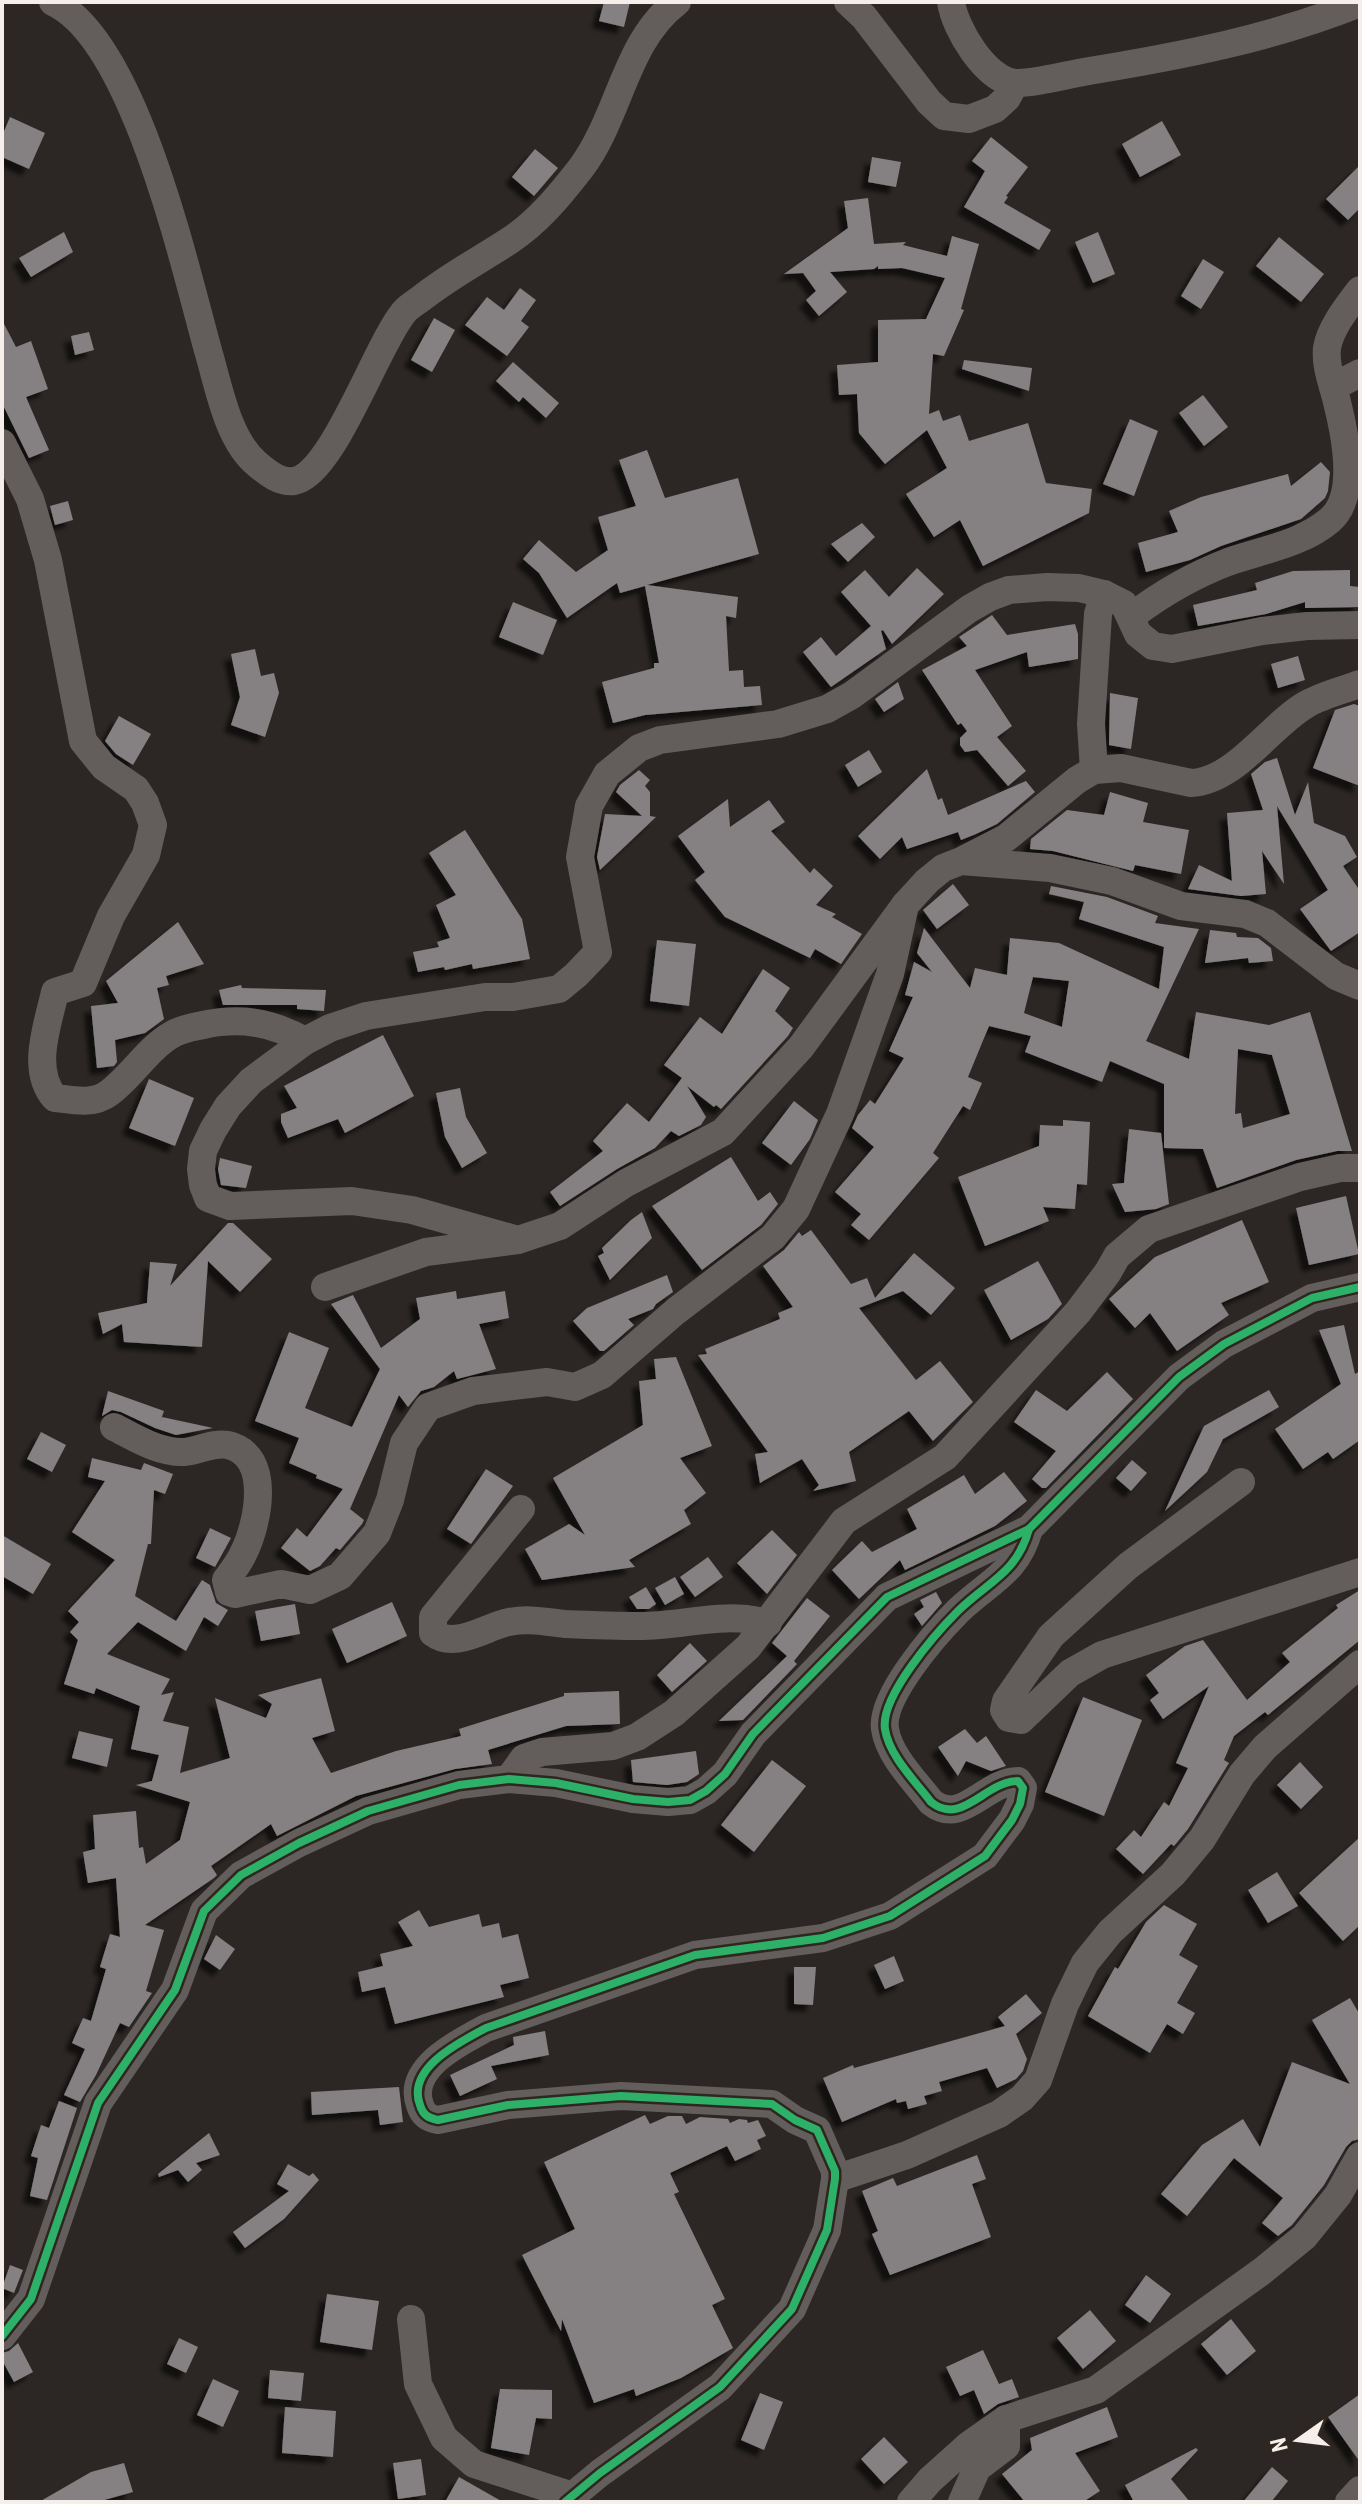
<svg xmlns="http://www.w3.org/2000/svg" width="1362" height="2504" viewBox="0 0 1362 2504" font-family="'Roboto Condensed',sans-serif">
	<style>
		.building { fill: #858182; fill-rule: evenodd; filter: url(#shadow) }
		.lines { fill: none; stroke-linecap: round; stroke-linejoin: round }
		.street { stroke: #635e5b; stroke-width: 28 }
		.cycleway-casing { stroke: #302620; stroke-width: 13 }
		.cycleway { stroke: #2db169; stroke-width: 8 }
	</style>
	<defs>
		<filter id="shadow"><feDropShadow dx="-7" dy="7" stdDeviation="2" flood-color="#0009"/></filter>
	</defs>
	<rect width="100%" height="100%" fill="#2c2724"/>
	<g class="building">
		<polygon points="604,2 630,2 624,27 599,21"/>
		<polygon points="10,117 45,133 29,169 2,157 2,136"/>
		<polygon points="1162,121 1181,155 1140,177 1122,144"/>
		<polygon points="991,137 1028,167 1006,196 1008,197 1004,203 1051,230 1039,250 964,207 985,171 972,161"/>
		<polygon points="535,149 558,168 534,196 512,177"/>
		<polygon points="872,157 901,162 896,187 868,182"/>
		<polygon points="1360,165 1360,208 1348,220 1326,199"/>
		<polygon points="868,198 874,244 906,242 903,245 947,256 952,236 979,244 961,309 964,310 944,356 933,354 929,414 939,410 943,421 960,415 969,441 1028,423 1046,483 1092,489 1089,513 983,566 960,520 934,537 906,494 947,468 927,430 885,464 859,433 857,394 839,395 837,365 878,362 878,320 926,319 945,278 902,268 878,269 878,266 874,269 830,272 847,292 819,316 806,300 816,291 803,273 784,274 848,228 844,201"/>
		<polygon points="64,232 73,252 31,277 19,258"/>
		<polygon points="1098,232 1115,274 1093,283 1075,242"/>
		<polygon points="1279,237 1324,274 1301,302 1256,266"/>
		<polygon points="1203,259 1224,272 1201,309 1181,296"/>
		<polygon points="520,288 536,300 521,321 529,327 507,356 465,325 487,297 504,310"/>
		<polygon points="434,318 455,330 432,372 411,360"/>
		<polygon points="2,320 16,347 31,341 48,389 26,397 49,450 29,458 2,403"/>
		<polygon points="89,332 94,350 75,355 71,336"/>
		<polygon points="964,360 1032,368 1029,391 962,369"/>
		<polygon points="513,362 559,403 546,418 523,397 519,402 496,381"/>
		<polygon points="1203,395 1228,427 1204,446 1179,413"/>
		<polygon points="1130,419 1158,431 1134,496 1103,484"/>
		<polygon points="647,450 665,498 738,478 759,554 647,585 738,597 736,618 726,616 729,671 743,670 744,687 760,686 762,705 645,715 613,723 602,682 654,668 654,663 659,663 645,586 620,593 617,583 567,618 539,573 523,559 539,540 576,572 608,550 598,517 636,506 619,460"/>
		<polygon points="1321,462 1330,472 1328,491 1325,498 1301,519 1221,546 1190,560 1146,572 1138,543 1178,532 1169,511 1201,497 1288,474 1291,486"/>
		<polygon points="68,501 73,520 55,525 50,506"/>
		<polygon points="862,523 875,537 848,562 831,544"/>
		<polygon points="917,568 944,594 892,644 883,630 881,631 886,649 831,687 803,652 821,637 836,656 871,626 841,592 865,570 889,597"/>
		<polygon points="1350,570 1350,586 1360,587 1360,607 1305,608 1305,602 1266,614 1198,626 1193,605 1257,590 1255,583 1293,571"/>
		<polygon points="513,602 557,620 543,655 499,637"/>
		<polygon points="992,615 1007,635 1075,624 1078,634 1078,659 1029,667 1027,652 975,670 1012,726 997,737 1026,771 1008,786 977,750 965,752 960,745 960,738 967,731 961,723 958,725 922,670 967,646 959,637"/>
		<polygon points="255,649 261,676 274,673 279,693 265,737 231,725 240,697 231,654"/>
		<polygon points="1298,656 1305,680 1278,688 1271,664"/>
		<polygon points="898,682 904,699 884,712 875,699"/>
		<polygon points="1110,693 1138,698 1131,749 1109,745"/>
		<polygon points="1354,704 1360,706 1360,786 1313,768 1335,710"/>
		<polygon points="119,716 151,734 133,765 116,754 105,741"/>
		<polygon points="869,750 882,772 858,787 845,765"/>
		<polygon points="1277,758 1295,815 1308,782 1314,823 1345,836 1357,857 1343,866 1360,891 1360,932 1331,951 1300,909 1328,890 1277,806 1284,884 1262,851 1266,894 1241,896 1188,889 1199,865 1232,881 1227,813 1263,810 1251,774 1265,762"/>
		<polygon points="927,769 938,800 942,798 948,815 1026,781 1035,792 997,824 976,834 961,840 958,832 907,849 902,837 880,859 858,836"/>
		<polygon points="639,770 650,780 645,786 650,792 650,816 656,817 600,870 597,857 605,814 642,816 616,792 620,785"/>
		<polygon points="1110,792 1148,803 1143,822 1189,830 1181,874 1135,865 1133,871 1053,851 1030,849 1031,839 1067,810 1104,815"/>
		<polygon points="728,799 730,827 769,800 785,822 771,831 810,873 814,868 833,886 816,905 836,914 832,917 862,934 841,964 815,949 810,958 725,917 695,880 705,872 678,836"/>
		<polygon points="465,830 522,919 530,959 473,969 472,964 445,970 444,967 418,972 413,952 439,947 437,942 450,938 436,905 456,895 429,853"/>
		<polygon points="953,884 969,905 937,929 923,910"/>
		<path d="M1051,886L1107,897L1158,916L1155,923L1199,929L1146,1041L1189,1059L1196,1012L1269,1025L1310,1012L1352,1151H1337L1296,1160L1217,1188L1203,1149L1164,1148V1084L1110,1061L1102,1082L1025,1052L1031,1036L989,1026L968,1077L982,1083L970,1110L963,1106L933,1153L939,1158L869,1240L851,1225L861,1214L835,1192L874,1147L852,1128L858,1115L870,1100L875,1104L904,1058L889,1051L913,997L905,995L914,962L932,972L917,953L924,928L970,988L975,968L1007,975L1010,938L1059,943L1159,989L1164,947L1079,919L1084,902L1049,894ZM1033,977L1069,981L1062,1027L1024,1013ZM1238,1049L1272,1055L1290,1114L1243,1128L1241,1113L1235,1114Z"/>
		<polygon points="178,922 204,964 166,976 169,985 157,988 164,1019 145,1033 115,1040 117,1062 114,1066 97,1068 91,1006 118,1003 106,981"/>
		<polygon points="1210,930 1236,933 1237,937 1258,938 1271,948 1273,961 1249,963 1248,958 1205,963"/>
		<polygon points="657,940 696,944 689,1006 650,1001"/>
		<polygon points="763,969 790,988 775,1011 793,1028 788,1036 721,1109 716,1105 714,1107 687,1086 706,1117 701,1125 679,1136 671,1131 655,1148 617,1169 560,1206 550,1192 603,1151 593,1141 627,1103 649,1122 682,1078 664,1065 700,1017 722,1034"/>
		<polygon points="241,985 242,988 326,990 324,1011 297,1009 297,1005 223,1005 219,990"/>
		<polygon points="383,1035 414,1096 345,1133 338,1119 288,1138 281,1122 281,1114 297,1108 284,1086"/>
		<polygon points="149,1079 194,1098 175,1146 129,1128"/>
		<polygon points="460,1088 466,1117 487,1153 462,1168 445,1137 436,1093"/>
		<polygon points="794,1101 818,1120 810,1139 791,1165 762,1143"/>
		<polygon points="1063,1120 1090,1122 1087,1185 1077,1184 1075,1209 1043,1207 1049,1221 985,1246 958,1177 1039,1146 1040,1125 1063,1126"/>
		<polygon points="1129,1129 1161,1133 1169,1204 1156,1209 1125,1212 1112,1184 1124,1183"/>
		<polygon points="731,1157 758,1201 770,1192 778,1204 761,1225 702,1270 652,1206"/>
		<polygon points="220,1158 252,1166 246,1188 221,1185 218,1169"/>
		<polygon points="1346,1196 1359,1254 1309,1265 1296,1208"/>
		<polygon points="642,1212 652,1238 610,1280 598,1256 604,1253 602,1248 631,1220"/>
		<polygon points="1242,1220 1269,1282 1221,1303 1229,1315 1177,1351 1150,1313 1135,1328 1109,1299 1155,1257"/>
		<polygon points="228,1223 233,1223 272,1259 240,1292 208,1261 202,1347 124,1342 122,1324 103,1334 98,1313 147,1303 150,1262 177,1264 170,1286"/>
		<polygon points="811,1230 851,1284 867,1278 875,1298 914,1253 955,1288 931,1315 903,1291 859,1308 916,1380 940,1361 973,1402 933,1441 909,1411 849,1452 856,1481 813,1491 819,1485 802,1459 760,1483 755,1454 768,1452 698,1355 707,1354 705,1349 780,1319 778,1313 793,1307 763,1266 784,1250 799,1232 802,1236"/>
		<polygon points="1038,1261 1062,1304 1048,1319 1011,1340 984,1290"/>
		<polygon points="667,1275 673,1292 656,1304 653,1309 628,1319 634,1325 604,1351 600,1351 573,1321 587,1308"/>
		<polygon points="456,1291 457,1299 505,1291 509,1318 479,1324 496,1369 457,1379 454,1371 434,1387 421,1391 408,1407 399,1395 350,1509 364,1520 362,1524 340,1550 336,1548 320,1566 310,1571 281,1548 297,1528 307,1537 343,1489 316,1478 317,1475 289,1463 299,1438 255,1421 289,1332 329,1348 305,1408 352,1427 380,1369 331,1304 353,1295 381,1348 420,1319 416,1298"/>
		<polygon points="1344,1325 1355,1374 1360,1371 1360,1440 1333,1459 1328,1452 1303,1469 1275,1429 1341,1384 1319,1330"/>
		<polygon points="676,1357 712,1446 680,1458 706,1493 684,1510 691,1524 629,1560 635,1567 542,1580 525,1549 569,1524 585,1535 553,1478 643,1425 639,1381 656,1379 654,1359"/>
		<polygon points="1107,1372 1133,1399 1046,1488 1042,1488 1032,1479 1056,1451 1014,1422 1036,1390 1067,1411"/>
		<polygon points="1269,1390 1279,1407 1223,1439 1207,1472 1165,1511 1204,1426"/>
		<polygon points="108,1391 164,1411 158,1428 162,1417 213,1428 176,1435 155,1428 121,1412 112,1410 102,1416"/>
		<polygon points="41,1432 66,1445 52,1472 27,1459"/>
		<polygon points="92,1458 141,1470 144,1463 173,1474 165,1494 154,1490 151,1544 148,1544 135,1596 176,1621 202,1580 210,1585 216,1603 228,1610 218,1626 204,1617 186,1651 138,1622 107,1654 170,1679 161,1695 174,1692 163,1721 189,1727 180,1773 230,1758 215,1698 266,1718 272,1704 258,1695 321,1678 335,1731 312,1738 331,1773 396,1751 461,1736 459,1729 564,1696 564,1693 619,1691 620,1724 566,1726 488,1750 492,1764 455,1769 356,1796 277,1836 271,1824 211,1866 217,1875 214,1878 145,1925 164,1930 146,1991 152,1993 129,2027 120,2023 96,2075 80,2102 64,2095 85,2049 72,2043 83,2018 91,2021 106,1969 100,1967 110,1934 120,1937 116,1878 88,1883 83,1852 95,1849 93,1815 136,1811 139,1848 143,1847 146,1864 180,1840 190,1802 136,1785 152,1781 159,1755 131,1749 140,1706 96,1688 94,1694 64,1684 78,1640 70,1632 79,1622 68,1611 115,1560 72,1532 105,1481 88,1477"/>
		<polygon points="1132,1460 1147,1473 1131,1491 1116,1478"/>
		<polygon points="486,1469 513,1486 471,1544 447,1529"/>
		<polygon points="1004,1472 1027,1501 995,1526 905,1570 900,1560 859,1599 832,1570 862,1541 872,1552 917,1529 907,1509 964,1475 975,1494"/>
		<polygon points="210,1528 231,1538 215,1567 196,1558"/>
		<polygon points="772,1530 797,1555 767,1594 737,1563"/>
		<polygon points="2,1535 51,1564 33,1594 2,1576"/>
		<polygon points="708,1557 723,1577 695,1597 680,1577"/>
		<polygon points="675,1577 684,1594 665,1605 655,1588"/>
		<polygon points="646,1587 656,1604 649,1609 637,1609 629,1597"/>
		<polygon points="1360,1590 1360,1640 1268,1715 1265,1712 1234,1736 1224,1760 1229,1763 1188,1829 1174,1846 1171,1844 1143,1874 1116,1849 1134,1830 1141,1837 1164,1802 1169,1806 1188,1768 1176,1763 1209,1686 1163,1719 1150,1700 1159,1693 1146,1675 1185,1646 1203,1640 1247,1700 1290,1662 1282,1653 1338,1608 1336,1605"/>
		<polygon points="936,1592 942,1603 922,1626 914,1614 924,1607 920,1600"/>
		<polygon points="807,1598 830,1616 794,1661 797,1664 743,1720 719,1721 787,1656 772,1643"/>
		<polygon points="392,1602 407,1636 347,1663 332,1629"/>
		<polygon points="295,1604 300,1634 261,1641 255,1611"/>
		<polygon points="690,1643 707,1661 672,1692 657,1675"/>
		<polygon points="1083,1697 1142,1720 1104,1816 1045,1792"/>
		<polygon points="965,1729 977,1743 986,1736 1006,1766 991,1771 966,1761 958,1776 938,1747"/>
		<polygon points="79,1731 113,1739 107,1767 72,1758"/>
		<polygon points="696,1751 699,1774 687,1782 667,1785 633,1782 631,1760"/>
		<polygon points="772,1760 806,1786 754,1852 721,1825"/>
		<polygon points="1300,1762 1323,1787 1301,1809 1277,1785"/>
		<polygon points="1360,1837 1360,1925 1343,1941 1299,1893"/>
		<polygon points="1277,1872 1298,1906 1268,1923 1248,1890"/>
		<polygon points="1164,1905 1197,1924 1179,1955 1198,1966 1177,2003 1195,2013 1183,2034 1167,2024 1150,2053 1088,2016 1115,1967 1118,1969 1146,1922"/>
		<polygon points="419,1910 429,1927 479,1914 482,1927 499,1923 502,1938 518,1934 529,1978 500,1985 504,1997 395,2024 385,1987 362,1992 358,1972 383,1966 380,1954 413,1946 398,1922"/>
		<polygon points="216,1935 235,1949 220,1970 204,1959"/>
		<polygon points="894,1956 904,1981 885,1989 874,1965"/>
		<polygon points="794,1967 816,1967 813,2005 794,2004"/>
		<polygon points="1026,1994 1042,2013 1016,2034 1027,2059 1023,2071 1016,2079 997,2088 987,2068 939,2082 942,2091 924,2096 927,2104 908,2109 906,2101 897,2103 896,2099 842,2122 823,2078 853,2065 854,2068 1005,2026 998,2017"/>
		<polygon points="1350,1998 1360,2015 1360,2139 1352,2141 1346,2147 1324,2185 1292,2225 1278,2236 1262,2223 1283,2198 1234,2158 1187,2216 1161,2194 1202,2145 1243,2119 1260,2147 1292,2062 1350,2084 1312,2020"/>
		<polygon points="545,2031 549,2055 491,2066 497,2079 460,2096 450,2075 514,2045 513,2037"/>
		<polygon points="399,2087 403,2122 380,2125 378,2110 312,2115 311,2092"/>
		<polygon points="59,2101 77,2108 47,2200 30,2196 38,2158 31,2156 41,2125 49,2128"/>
		<polygon points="645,2115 650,2124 668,2116 682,2116 686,2124 700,2117 728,2119 730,2123 739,2119 747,2120 748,2123 758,2120 766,2136 757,2140 761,2149 735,2161 727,2146 670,2173 679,2192 674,2194 725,2299 712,2305 733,2348 681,2378 636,2396 634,2389 594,2403 562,2319 561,2331 522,2255 575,2229 544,2162"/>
		<polygon points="209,2133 220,2155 196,2163 202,2170 188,2182 178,2170 159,2177 158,2174"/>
		<polygon points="977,2155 986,2179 972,2184 991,2237 890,2275 872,2234 878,2231 862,2191 893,2178 897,2186"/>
		<polygon points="288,2164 309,2176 313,2173 319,2180 284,2219 245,2248 233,2232 289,2191 277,2184"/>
		<polygon points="10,2265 23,2270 14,2293 2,2288"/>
		<polygon points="1146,2275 1171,2294 1150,2323 1125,2305"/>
		<polygon points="327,2294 379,2301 372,2350 320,2342"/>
		<polygon points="1090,2310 1116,2341 1083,2369 1057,2338"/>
		<polygon points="1231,2319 1256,2351 1227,2375 1201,2344"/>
		<polygon points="179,2338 198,2347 186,2373 167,2364"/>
		<polygon points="18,2343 33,2372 14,2382 2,2360 2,2353 9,2351"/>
		<polygon points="983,2350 999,2384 1012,2379 1019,2397 998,2404 984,2414 974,2390 960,2396 946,2367"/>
		<polygon points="270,2370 304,2373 301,2401 268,2398"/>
		<polygon points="213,2379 239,2391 223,2427 197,2415"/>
		<polygon points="500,2389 552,2390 552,2419 536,2418 529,2455 491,2448"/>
		<polygon points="760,2393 783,2402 764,2450 741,2440"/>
		<polygon points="1360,2394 1360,2462 1328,2417"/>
		<polygon points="285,2407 336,2411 333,2457 282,2453"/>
		<polygon points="1107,2407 1118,2437 1075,2453 1100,2491 1083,2502 1025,2502 1002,2474 1032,2450 1030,2438"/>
		<polygon points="884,2437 908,2462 884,2484 861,2459"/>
		<polygon points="1196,2448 1198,2450 1171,2479 1190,2502 1134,2502 1125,2485"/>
		<polygon points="421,2459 426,2495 398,2499 393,2463"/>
		<polygon points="124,2463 133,2492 97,2502 39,2502 91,2472"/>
		<polygon points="1272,2467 1288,2481 1271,2502 1243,2502"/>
		<polygon points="459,2477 503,2502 445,2502"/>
	</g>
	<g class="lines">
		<g class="street">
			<path d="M53,2C135,40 185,269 209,354C219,388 228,440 257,464C267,472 279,483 294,481C332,476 377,344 404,312C409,306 417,302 423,297C451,275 480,260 509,241C538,222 560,195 581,168C620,116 625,41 677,2"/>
			<polyline points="848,2 864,17 929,102 944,116 969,119 995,109 1007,98 1015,83"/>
			<path d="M951,2C955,29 986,81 1016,83C1034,84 1069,74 1089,71C1181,56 1273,38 1360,3"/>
			<polyline points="1333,387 1360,373"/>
			<path d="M2,443L30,499L48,560L83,741L104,767L136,789L145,803L153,825L146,855L111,916L83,983L55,992C48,1024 30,1070 55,1098C73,1100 93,1105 109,1093C131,1077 149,1047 173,1034C181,1029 194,1027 203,1025C241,1017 271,1022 305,1041"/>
			<path d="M1132,616C1161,594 1194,575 1228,562C1262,550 1302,544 1330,520C1358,496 1345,434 1337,402C1333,384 1325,367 1327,348C1330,328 1348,306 1360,290"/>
			<polyline points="1094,770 1091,724 1098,614 1104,594"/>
			<path d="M965,859L1006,838L1077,780L1094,770L1121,768L1191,783C1236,781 1270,725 1307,704C1323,695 1343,690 1360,684"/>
			<polyline points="518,1240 412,1210 352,1201 230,1206 208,1198 203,1185 201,1169 203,1151 213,1130 228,1106 251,1081 305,1041 330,1028 366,1016 485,997 513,997 559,989 576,975 598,952 580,857 589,806 607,774 639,748 660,740 778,724 827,709 852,695 969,609 990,597 1009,590 1047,587 1079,588 1104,594 1124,604 1138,634 1153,646 1172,649 1262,631 1307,626 1360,625"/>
			<polyline points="325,1287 426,1252 518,1240 560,1226 626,1183 723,1132 801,1047 905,905 927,881 943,868 961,861 1050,868 1112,881 1181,906 1245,914 1267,923 1336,976 1360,986"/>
			<path d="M114,1427C136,1438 159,1453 184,1452C198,1451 214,1442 228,1445C273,1455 258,1525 243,1554C239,1563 232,1572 226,1580L229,1592L235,1594L281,1584L310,1590L340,1576L377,1533L390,1500L404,1443L428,1407L473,1391L547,1382L575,1387L602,1375L676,1311L773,1237L796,1209L840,1114L890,974L905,905"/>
			<polyline points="1241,1482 1128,1566 1051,1636 1006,1701 1004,1710 1009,1718 1021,1720 1070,1673 1102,1655 1360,1572"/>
			<path d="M521,1509L433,1617V1633C455,1650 487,1626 509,1622C529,1618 545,1622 565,1624C589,1625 614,1626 639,1626C685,1626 722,1611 768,1623"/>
			<polyline points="509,1779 524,1758 542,1752 613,1746 637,1737 674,1713 748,1647 844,1521 945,1457 1078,1312 1108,1272 1117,1256 1149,1229 1300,1177 1340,1168 1360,1168"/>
			<polyline points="835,2179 907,2155 999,2114 1022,2098 1038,2080 1065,2004 1085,1963 1110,1932 1173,1874 1202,1839 1242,1774 1265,1747 1360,1664"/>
			<polyline points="411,2319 418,2384 444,2438 474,2464 573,2496"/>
			<polyline points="2,2336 31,2299 98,2103 175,1990 204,1911 241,1875 299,1843 368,1811 459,1785 509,1779 556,1783 633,1799 668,1802 690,1800 706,1791 725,1774 753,1734 887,1597 1029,1529 1179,1377 1224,1344 1312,1298 1360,1287"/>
			<path d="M565,2502L600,2473L720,2387L792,2309L827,2230L835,2179V2171L817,2130L795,2120L772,2104L621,2096L508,2105L438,2120C428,2118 423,2115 420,2105C406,2068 460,2042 486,2028L695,1955L823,1938L890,1916L985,1856L1012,1820L1020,1804L1023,1788L1018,1781C985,1781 962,1827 931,1802C916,1782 889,1756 885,1729C880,1697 935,1634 958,1611C989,1581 1017,1573 1029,1529"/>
			<polyline points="911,2502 930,2480 969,2445 1006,2419 1096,2390 1261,2272 1304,2237 1338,2195 1360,2156"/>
			<polyline points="962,2502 977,2468 1006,2446 1006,2419"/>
			<polyline points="1349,2502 1360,2490"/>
		</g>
		<defs>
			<g id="cycleway">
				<polyline points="2,2336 31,2299 98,2103 175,1990 204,1911 241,1875 299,1843 368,1811 459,1785 509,1779 556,1783 633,1799 668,1802 690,1800 706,1791 725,1774 753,1734 887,1597 1029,1529 1179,1377 1224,1344 1312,1298 1360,1287"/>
				<path d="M565,2502L600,2473L720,2387L792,2309L827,2230L835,2179V2171L817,2130L795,2120L772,2104L621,2096L508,2105L438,2120C428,2118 423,2115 420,2105C406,2068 460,2042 486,2028L695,1955L823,1938L890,1916L985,1856L1012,1820L1020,1804L1023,1788L1018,1781C985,1781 962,1827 931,1802C916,1782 889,1756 885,1729C880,1697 935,1634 958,1611C989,1581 1017,1573 1029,1529"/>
			</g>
		</defs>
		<use href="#cycleway" class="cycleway-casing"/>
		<use href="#cycleway" class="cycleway"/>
	</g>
	<rect width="1362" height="2504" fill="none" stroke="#f5eeea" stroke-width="8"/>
	<g transform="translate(1298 2440) rotate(256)" stroke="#302620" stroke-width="6" paint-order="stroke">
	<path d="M0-6L14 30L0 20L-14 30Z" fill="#f5eeea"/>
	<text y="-12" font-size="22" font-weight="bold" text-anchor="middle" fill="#f5eeea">N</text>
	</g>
</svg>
